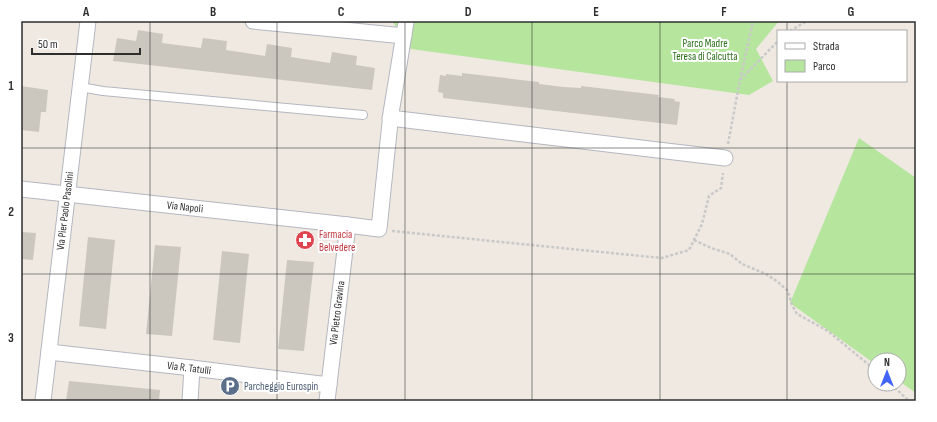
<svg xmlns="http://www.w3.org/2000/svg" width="937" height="422" viewBox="0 0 937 422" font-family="'Sofia Sans Condensed',sans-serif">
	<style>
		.green { fill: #b6e59e }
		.building { fill: #cbc7bf }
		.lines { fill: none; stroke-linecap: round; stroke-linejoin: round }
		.lane-casing { stroke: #b4b7c1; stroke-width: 10 }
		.street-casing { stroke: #b4b7c1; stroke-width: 17 }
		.path { stroke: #c9c9c9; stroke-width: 2.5; stroke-dasharray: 3 2; stroke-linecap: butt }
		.lane { stroke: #fff; stroke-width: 8 }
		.street { stroke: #fff; stroke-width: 15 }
		.grid { fill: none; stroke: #2e2e2e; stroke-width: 1; stroke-opacity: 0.55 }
		.labels { text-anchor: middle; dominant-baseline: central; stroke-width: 4; stroke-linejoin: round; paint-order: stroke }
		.park-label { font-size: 11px; fill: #2c6e1b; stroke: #fff }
		.street-label { font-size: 11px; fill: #2e2e2e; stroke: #fff }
		.health-label { font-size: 11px; fill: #be3a42; stroke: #fff; text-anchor: start }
		.service-label { font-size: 11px; fill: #4e5e75; stroke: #fff; text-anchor: start }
		.neatline { fill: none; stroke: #2e2e2e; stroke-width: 1.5 }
		.grid-label { font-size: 13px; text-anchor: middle; font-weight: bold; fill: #2e2e2e }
	</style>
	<rect width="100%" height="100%" fill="#efe9e1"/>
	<g class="green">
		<polygon points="392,21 779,21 756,49 773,81 749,95 411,49"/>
		<polygon points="859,138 916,178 916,393 899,381 899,360 875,360 875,364 790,303"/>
	</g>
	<g class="building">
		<polygon points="138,30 163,34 162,43 201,48 203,38 227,41 226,50 265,56 267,44 292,48 291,57 330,63 332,52 357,56 356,65 375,68 372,90 113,61 117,38 136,41"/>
		<polygon points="462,73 539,82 539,84 564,87 581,88 581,86 659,95 658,97 675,99 674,101 680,102 677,125 443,98 443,93 438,92 440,75 446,76 446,74 462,76"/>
		<polygon points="21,86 48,90 46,112 41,112 39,132 21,130"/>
		<polygon points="21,232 36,233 33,260 21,259"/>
		<polygon points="88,237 115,240 106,329 79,326"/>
		<polygon points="155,245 181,247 172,336 146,334"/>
		<polygon points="222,251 249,254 240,343 213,340"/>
		<polygon points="287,260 314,262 304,351 278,349"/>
		<polygon points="69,381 160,390 159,401 66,401"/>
	</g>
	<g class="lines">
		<defs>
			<polyline id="lane" points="80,87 103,91 363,115"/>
			<g id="street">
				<polyline points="253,21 404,36"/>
				<polyline points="390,118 725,158"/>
				<polyline points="21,189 348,225 379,229 391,113 406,22"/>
				<polyline points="49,352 192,368 329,385"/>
				<polyline points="43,401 88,21"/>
				<polyline points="190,401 192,368"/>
				<polyline points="327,401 348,225"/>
			</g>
		</defs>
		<use href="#lane" class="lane-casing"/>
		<use href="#street" class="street-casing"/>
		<g class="path">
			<polyline points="790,31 807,21"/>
			<polyline points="740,80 778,41"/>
			<polyline points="728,144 740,80 753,21"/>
			<polyline points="392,231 662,258 689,250 702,224 709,196 721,188 723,173"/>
			<polyline points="694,240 711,248 730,254 742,264 766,274 778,282 788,291 792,305 797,314 828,331 875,370"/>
			<polyline points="891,384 909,401"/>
		</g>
		<use href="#lane" class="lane"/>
		<use href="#street" class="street"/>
	</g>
	<path class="grid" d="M150,21V401M277,21V401M405,21V401M532,21V401M660,21V401M787,21V31M787,81V401M21,148H916M21,274H916"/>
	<defs>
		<symbol id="pharmacy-disc" viewBox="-11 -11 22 22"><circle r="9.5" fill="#e0444e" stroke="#fff"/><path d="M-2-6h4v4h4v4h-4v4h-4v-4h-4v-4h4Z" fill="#fff"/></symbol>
		<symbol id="parking-disc" viewBox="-11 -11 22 22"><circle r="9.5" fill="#5c6f8a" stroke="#fff"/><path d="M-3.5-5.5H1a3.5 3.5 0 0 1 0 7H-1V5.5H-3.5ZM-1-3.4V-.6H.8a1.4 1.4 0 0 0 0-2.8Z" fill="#fff"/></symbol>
	</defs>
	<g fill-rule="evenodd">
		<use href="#pharmacy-disc" x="294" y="229" width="22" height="22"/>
		<use href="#parking-disc" x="219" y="375" width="22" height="22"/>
	</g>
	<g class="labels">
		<g class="park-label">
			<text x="705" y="43">Parco Madre<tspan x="705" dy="13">Teresa di Calcutta</tspan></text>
		</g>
		<g class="street-label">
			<text transform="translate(185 207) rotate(6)">Via Napoli</text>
			<text transform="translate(65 211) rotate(-83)">Via Pier Paolo Pasolini</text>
			<text transform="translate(337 313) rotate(-83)">Via Pietro Gravina</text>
			<text transform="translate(189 368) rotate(7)">Via R. Tatulli</text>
		</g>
		<g class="health-label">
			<text x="319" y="234">Farmacia<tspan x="319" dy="13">Belvedere</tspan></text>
		</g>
		<g class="service-label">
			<text x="244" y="386">Parcheggio Eurospin</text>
		</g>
	</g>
	<rect width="937" height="422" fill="none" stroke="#ffffff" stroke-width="44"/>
	<rect x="777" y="30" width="130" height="52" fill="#ffffff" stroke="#ababab"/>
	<rect x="785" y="43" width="20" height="6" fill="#ffffff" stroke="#ababab"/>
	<text x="813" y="50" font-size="12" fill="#2e2e2e">Strada</text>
	<rect x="785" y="60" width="20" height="12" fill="#b6e59e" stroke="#ababab"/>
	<text x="813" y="70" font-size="12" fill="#2e2e2e">Parco</text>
	<g transform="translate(887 372)"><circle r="19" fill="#ffffff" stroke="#ababab"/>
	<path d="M0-3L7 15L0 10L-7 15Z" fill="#4264fb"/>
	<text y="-6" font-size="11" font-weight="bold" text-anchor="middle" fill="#2e2e2e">N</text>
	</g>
	<path d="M32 48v6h108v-6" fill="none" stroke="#2e2e2e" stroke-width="2"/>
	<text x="38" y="48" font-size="12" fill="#2e2e2e" stroke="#ffffff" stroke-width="3" paint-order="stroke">50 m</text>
	<rect x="22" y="22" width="893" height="378" class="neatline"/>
	<g class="grid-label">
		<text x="86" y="16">A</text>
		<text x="213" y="16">B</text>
		<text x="341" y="16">C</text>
		<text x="468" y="16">D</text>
		<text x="596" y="16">E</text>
		<text x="724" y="16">F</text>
		<text x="851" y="16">G</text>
		<text x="11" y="90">1</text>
		<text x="11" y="216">2</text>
		<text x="11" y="342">3</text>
	</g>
</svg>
